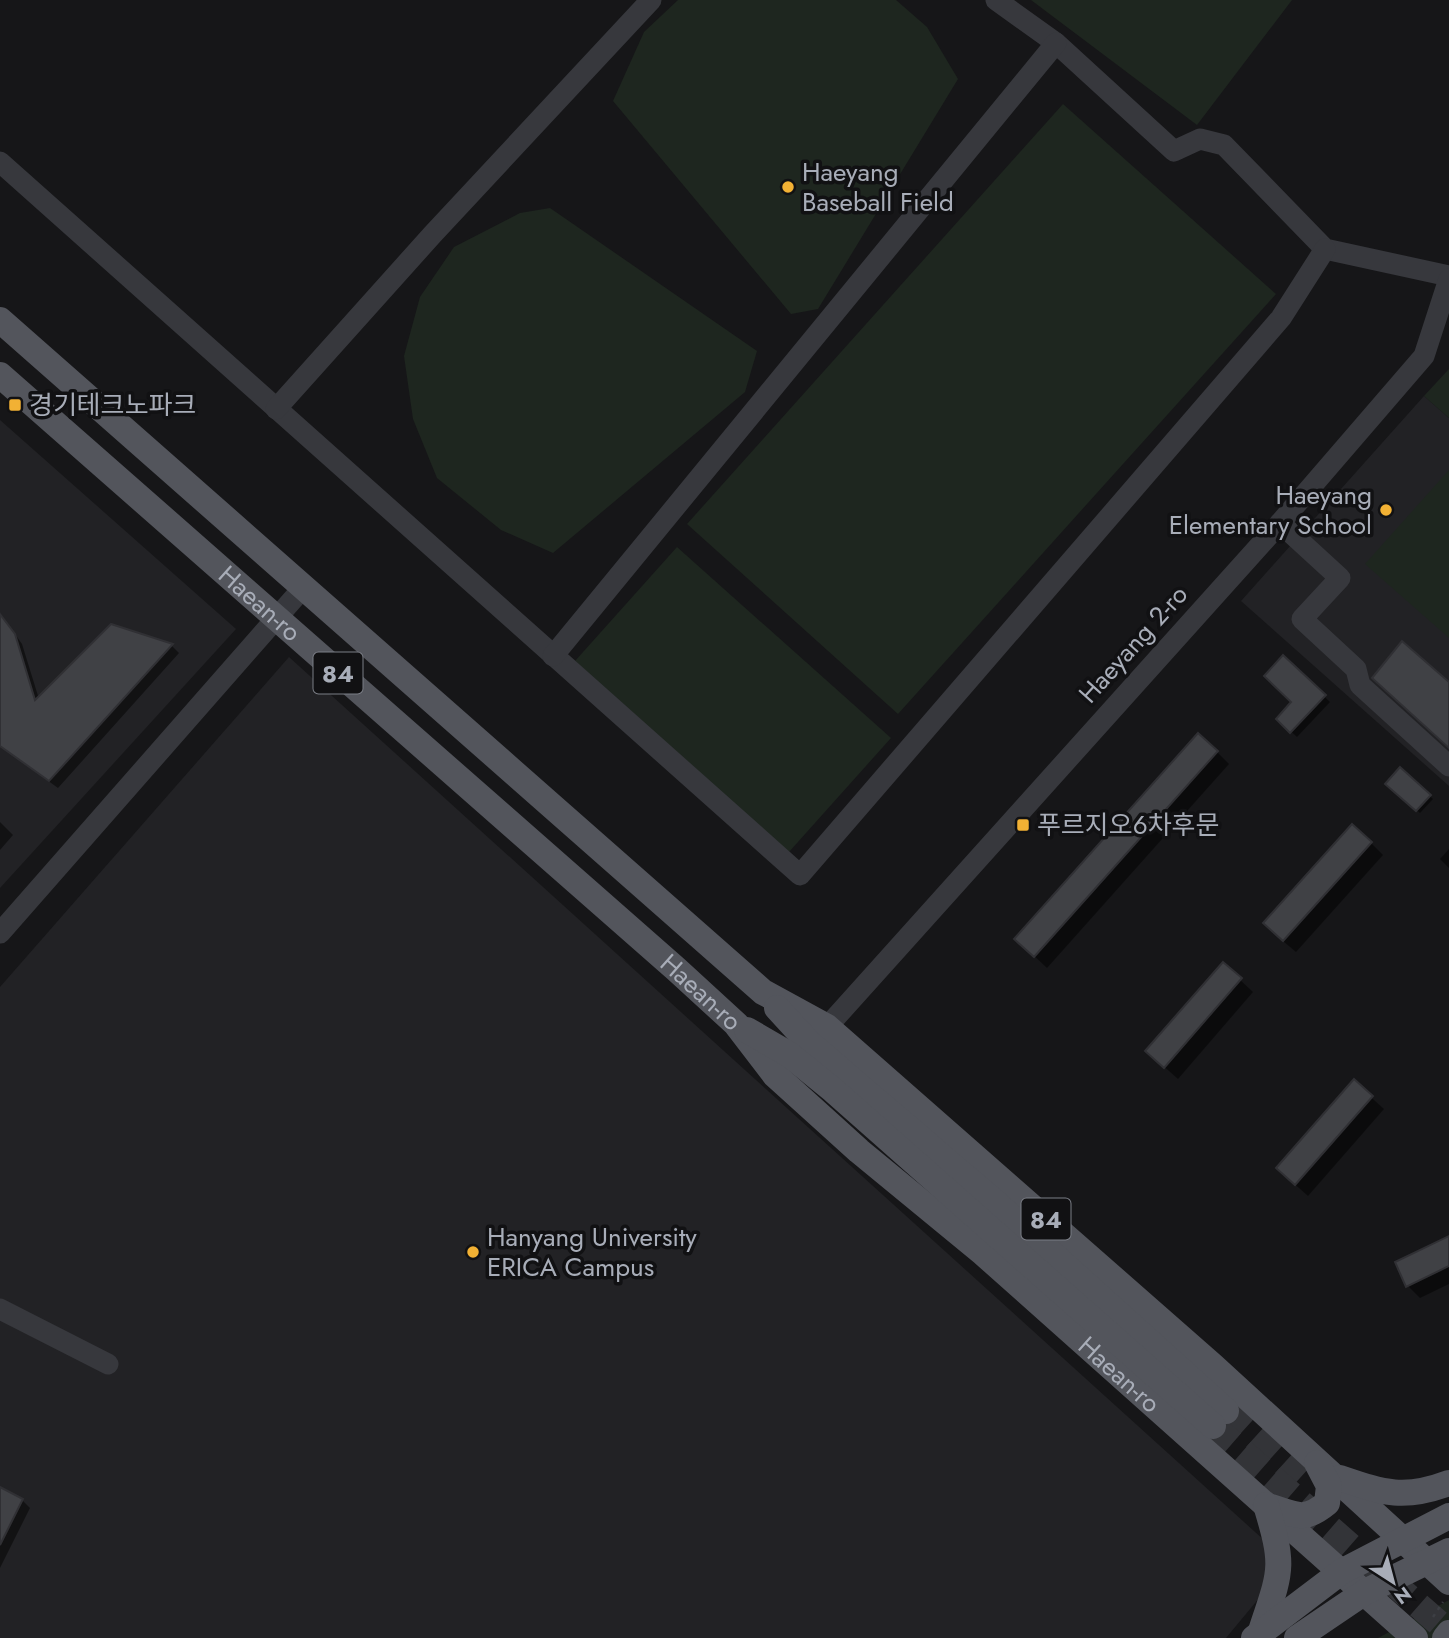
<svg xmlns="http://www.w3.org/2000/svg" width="1449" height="1638" viewBox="0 0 1449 1638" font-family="Jost,'Noto Sans KR',sans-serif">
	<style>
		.built { fill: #222225 }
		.green { fill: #1e261f }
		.shadow { fill: #0007 }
		.building { fill: #404145; stroke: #303034; stroke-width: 2 }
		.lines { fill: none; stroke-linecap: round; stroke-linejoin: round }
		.major-tunnel { stroke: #333438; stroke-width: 26; stroke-dasharray: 26 13; stroke-linecap: butt }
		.path { stroke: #3d3f44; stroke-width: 2.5; stroke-dasharray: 3.5 5; stroke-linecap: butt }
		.minor { stroke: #37383d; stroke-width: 21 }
		.major { stroke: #53555c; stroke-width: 26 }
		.poi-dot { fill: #f2b134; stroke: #111113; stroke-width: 2.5 }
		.labels { text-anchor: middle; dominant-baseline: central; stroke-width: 7; stroke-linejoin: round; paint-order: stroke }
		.shield { fill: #111113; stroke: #7b7e86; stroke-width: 2 }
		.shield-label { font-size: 24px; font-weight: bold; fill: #a8adb8 }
		.poi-label { font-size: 26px; fill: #a8adb8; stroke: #111113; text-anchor: start }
		.street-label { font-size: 26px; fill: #a8adb8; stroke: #111113 }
	</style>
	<rect width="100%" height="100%" fill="#161618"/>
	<g class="built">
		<polygon points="1424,396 1449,418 1449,786 1241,601"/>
		<polygon points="0,420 236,629 0,888"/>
		<polygon points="289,657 1265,1541 1270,1556 1265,1591 1226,1638 0,1638 0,987"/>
	</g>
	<g class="green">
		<polygon points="678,0 896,0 927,27 958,79 818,309 791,314 613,101 644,32"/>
		<polygon points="1031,0 1292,0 1197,125"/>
		<polygon points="1063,104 1276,294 898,714 687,524"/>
		<polygon points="550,208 757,351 745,392 553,553 501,530 437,478 413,419 404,356 420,297 454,247 520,213"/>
		<polygon points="1449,369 1449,418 1424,396"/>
		<polygon points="1449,470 1449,638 1365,564"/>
		<polygon points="677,547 891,738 789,852 575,661"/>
		<polygon points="1449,1600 1449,1638 1378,1638"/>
	</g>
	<g class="shadow">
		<polygon points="0,613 22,644 39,699 112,626 172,646 179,653 58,788 0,746"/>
		<polygon points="1284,658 1330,702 1297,737 1278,719 1293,702"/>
		<polygon points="1217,752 1229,764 1047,968 1029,951"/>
		<polygon points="1401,770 1433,799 1420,813 1388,784"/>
		<polygon points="0,822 13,835 0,850"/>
		<polygon points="1371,843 1383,855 1296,952 1277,936"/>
		<polygon points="1449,849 1449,868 1440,859"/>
		<polygon points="1223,964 1253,992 1178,1079 1160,1063"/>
		<polygon points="1354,1082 1384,1109 1308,1196 1290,1180"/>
		<polygon points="1449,1238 1449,1284 1420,1298 1408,1286"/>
		<polygon points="0,1489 22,1500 30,1508 0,1568"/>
	</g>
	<g class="building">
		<polygon points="0,614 15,634 35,700 111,624 173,644 49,781 0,746"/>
		<polygon points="1402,641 1449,682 1449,748 1372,678"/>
		<polygon points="1283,655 1326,695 1290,733 1276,719 1291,702 1264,676"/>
		<polygon points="1198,733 1218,751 1034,957 1014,939"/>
		<polygon points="1400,767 1431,795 1416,811 1385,784"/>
		<polygon points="1352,824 1372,842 1283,941 1263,923"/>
		<polygon points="1223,962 1242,978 1164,1068 1145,1051"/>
		<polygon points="1354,1079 1373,1096 1295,1185 1276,1168"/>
		<polygon points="1449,1236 1449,1266 1406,1287 1395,1262"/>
		<polygon points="0,1487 23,1499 0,1545"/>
	</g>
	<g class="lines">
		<g class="major-tunnel">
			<polyline points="1226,1411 1300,1478"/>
			<polyline points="1213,1426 1449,1632"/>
		</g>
		<polyline class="path" points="1433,1617 1443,1602"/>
		<g class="minor">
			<polyline points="996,0 1056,43 1174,151 1200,139 1224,145 1325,249 1449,276"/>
			<polyline points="0,162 800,875 1281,318 1325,249"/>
			<polyline points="276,409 432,235 651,0"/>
			<polyline points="1280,523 1340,578 1302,619 1356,669 1360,685 1449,766"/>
			<polyline points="553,656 1056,43"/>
			<polyline points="0,933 302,589"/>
			<polyline points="827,1027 1280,523 1424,356 1449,279"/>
			<polyline points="0,1309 108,1364"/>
		</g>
		<g class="major">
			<polyline points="0,320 763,992 827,1027 1213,1366 1449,1582"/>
			<path id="s1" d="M0,375L676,969L736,1024L775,1075L859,1151L983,1253L1415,1638"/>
			<polyline points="777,1008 810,1044 997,1204 1226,1411"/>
			<polyline points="747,1030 790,1055 833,1090 1213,1426"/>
			<path d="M1340,1478C1384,1493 1404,1500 1449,1483"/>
			<path d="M1271,1507C1297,1515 1304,1522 1327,1503L1329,1486L1317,1463"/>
			<path d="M1261,1631C1281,1570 1285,1568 1266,1505"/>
			<polyline points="1254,1638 1341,1572 1449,1516"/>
			<polyline points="1297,1638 1365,1592 1449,1551"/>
			<polyline points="1445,1638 1449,1633"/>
		</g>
	</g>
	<g class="poi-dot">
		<circle cx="788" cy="187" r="7"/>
		<rect x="8" y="398" width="14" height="14" rx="3.5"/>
		<circle cx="1386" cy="510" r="7"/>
		<rect x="1016" y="818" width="14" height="14" rx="3.5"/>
		<circle cx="473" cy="1252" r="7"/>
	</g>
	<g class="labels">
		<g class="shield">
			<rect x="313.5" y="652.5" width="49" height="41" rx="5"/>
			<rect x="1021.5" y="1198.5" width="49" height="41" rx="5"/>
		</g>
		<g class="shield-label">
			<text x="338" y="673">84</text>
			<text x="1046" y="1219">84</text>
		</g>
		<g class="poi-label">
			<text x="802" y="172">Haeyang<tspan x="802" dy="30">Baseball Field</tspan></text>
			<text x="29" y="405">경기테크노파크</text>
			<text x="1372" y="495" text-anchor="end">Haeyang<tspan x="1372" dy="30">Elementary School</tspan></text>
			<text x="1037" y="825">푸르지오6차후문</text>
			<text x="487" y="1237">Hanyang University<tspan x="487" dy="30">ERICA Campus</tspan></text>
		</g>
		<g class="street-label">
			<text stroke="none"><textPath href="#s1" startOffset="346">Haean-ro</textPath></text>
			<text transform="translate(1133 644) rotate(-48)">Haeyang 2-ro</text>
			<text stroke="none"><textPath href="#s1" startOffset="934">Haean-ro</textPath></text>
			<text stroke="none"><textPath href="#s1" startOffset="1502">Haean-ro</textPath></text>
		</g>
	</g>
	<g transform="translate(1393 1582) rotate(144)" stroke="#111113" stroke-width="5" paint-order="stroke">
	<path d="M0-5L12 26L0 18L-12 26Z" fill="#a8adb8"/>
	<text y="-10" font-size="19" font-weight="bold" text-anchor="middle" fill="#a8adb8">N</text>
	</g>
</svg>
